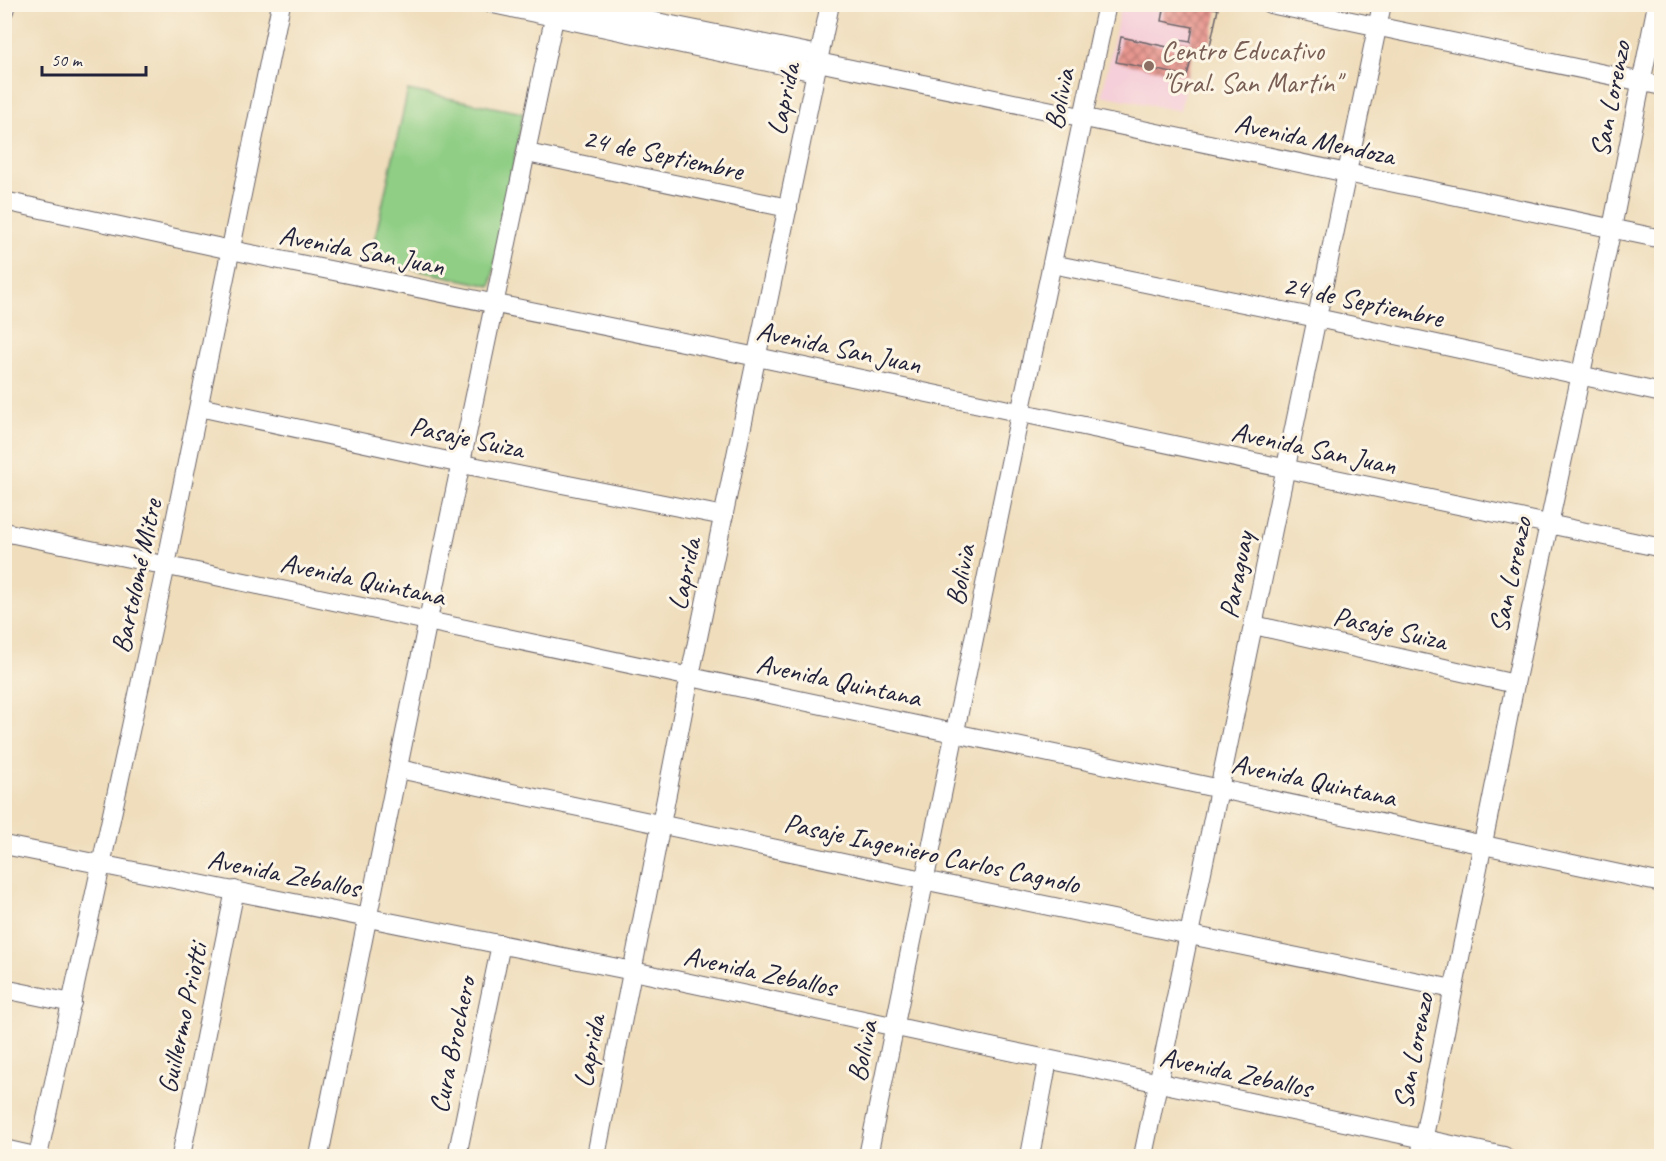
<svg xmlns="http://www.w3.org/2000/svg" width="1666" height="1161" viewBox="0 0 1666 1161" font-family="Caveat,sans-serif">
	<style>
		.built { fill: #f5cfd9 }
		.park { fill: #8fce84; stroke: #587860; stroke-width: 1.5 }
		.building { fill: url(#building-cross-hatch) }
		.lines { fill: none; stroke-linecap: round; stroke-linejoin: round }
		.minor-casing { stroke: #6a6368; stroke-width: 20 }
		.minor { stroke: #fff; stroke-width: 18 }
		.education-dot { fill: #8d6e63; stroke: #fcf5e5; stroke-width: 2 }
		.labels { text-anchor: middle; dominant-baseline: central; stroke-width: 6; stroke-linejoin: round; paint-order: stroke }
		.education-label { font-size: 28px; fill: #785e54; stroke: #fcf5e5; text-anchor: start }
		.street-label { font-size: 28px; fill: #22223b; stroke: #fcf5e5 }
	</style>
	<defs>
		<pattern id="building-cross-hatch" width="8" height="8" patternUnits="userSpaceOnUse" patternTransform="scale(1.5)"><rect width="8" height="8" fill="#e7978f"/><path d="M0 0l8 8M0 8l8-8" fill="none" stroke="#bb7b76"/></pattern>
	</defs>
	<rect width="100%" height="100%" fill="#fcf5e5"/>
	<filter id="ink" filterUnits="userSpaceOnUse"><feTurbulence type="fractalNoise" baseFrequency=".0167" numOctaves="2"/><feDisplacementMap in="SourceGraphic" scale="12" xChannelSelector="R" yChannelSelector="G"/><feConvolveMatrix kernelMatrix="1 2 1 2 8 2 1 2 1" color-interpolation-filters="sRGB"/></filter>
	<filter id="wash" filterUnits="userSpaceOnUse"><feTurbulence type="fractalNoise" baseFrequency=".008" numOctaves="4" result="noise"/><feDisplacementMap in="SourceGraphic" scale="24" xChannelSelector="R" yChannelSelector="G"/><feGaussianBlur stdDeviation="1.35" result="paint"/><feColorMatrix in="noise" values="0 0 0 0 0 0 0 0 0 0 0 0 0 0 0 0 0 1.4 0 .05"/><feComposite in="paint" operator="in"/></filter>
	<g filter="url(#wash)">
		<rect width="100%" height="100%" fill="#efddbb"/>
		<polygon class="built" points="1121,5 1219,5 1208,55 1192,53 1180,111 1102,95"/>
		<polygon class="park" points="408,90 523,113 491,286 370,260"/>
		<g id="blocks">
			<polygon class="building" points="1165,4 1194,4 1218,9 1208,55 1193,52 1187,76 1116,62 1121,37 1177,49 1179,40 1190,42 1193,27 1162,21"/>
		</g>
	</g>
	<g filter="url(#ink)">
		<use href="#blocks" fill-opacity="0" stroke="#6a6368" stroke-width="1.5"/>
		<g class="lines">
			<defs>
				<g id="minor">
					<polyline points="493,4 815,72"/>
					<polyline points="568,4 819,55"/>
					<polyline points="1270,4 1662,86"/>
					<polyline points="4,11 6,4"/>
					<polyline points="818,62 1662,239"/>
					<polyline points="527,153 788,208"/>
					<polyline points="4,201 231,250 757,357 1662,548"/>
					<polyline points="1052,264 1317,318 1662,393"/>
					<polyline points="199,407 462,464 724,516"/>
					<path d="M4,532C321,597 637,666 954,733C1190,783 1426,831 1662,883"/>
					<polyline points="1254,625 1515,684"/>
					<polyline points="399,769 923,880 1453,989"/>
					<polyline points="4,845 633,971 1504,1156"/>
					<polyline points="4,989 72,1003"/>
					<polyline points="4,1149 35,1156"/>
					<polyline points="38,1156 166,565 281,4"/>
					<polyline points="181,1156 235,890"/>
					<polyline points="319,1156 428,620 557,4"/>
					<polyline points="457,1156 501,944"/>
					<polyline points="596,1156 690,676 830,4"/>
					<polyline points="868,1156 1020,414 1107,4"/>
					<polyline points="1030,1156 1048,1060"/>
					<path d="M1143,1156C1222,772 1302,388 1382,4"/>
					<polyline points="1420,1156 1515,684 1612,228 1657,4"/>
				</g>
			</defs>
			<use href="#minor" class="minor-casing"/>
			<use href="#minor" class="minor"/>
		</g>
	</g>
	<circle class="education-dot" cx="1149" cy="66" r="6"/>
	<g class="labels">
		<g class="education-label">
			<text x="1161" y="50">Centro Educativo<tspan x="1161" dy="32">"Gral. San Martín"</tspan></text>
		</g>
		<g class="street-label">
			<text transform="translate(783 99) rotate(-78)">Laprida</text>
			<text transform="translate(1059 99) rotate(-78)">Bolivia</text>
			<text transform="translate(1610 99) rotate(-79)">San Lorenzo</text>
			<text transform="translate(1315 139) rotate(12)">Avenida Mendoza</text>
			<text transform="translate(663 154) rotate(12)">24 de Septiembre</text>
			<text transform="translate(362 250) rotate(11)">Avenida San Juan</text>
			<text transform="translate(1363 301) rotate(12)">24 de Septiembre</text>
			<text transform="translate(839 347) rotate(12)">Avenida San Juan</text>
			<text transform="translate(467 437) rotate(12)">Pasaje Suiza</text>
			<text transform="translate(1314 448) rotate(12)">Avenida San Juan</text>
			<text transform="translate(684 574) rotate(-78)">Laprida</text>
			<text transform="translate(960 575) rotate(-79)">Bolivia</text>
			<text transform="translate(1236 575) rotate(-79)">Paraguay</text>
			<text transform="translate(1510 575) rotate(-78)">San Lorenzo</text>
			<text transform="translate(136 576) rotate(-78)">Bartolomé Mitre</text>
			<text transform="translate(363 579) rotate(12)">Avenida Quintana</text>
			<text transform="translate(1390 628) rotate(13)">Pasaje Suiza</text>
			<text transform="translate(839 680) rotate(12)">Avenida Quintana</text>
			<text transform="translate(1314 780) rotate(12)">Avenida Quintana</text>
			<text transform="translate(932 853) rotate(12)">Pasaje Ingeniero Carlos Cagnolo</text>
			<text transform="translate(284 873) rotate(11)">Avenida Zeballos</text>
			<text transform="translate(760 971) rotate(12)">Avenida Zeballos</text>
			<text transform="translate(182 1018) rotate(-78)">Guillermo Priotti</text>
			<text transform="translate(452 1045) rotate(-78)">Cura Brochero</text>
			<text transform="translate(589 1051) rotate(-79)">Laprida</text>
			<text transform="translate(862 1051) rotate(-78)">Bolivia</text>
			<text transform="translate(1413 1051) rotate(-79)">San Lorenzo</text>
			<text transform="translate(1236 1072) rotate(12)">Avenida Zeballos</text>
		</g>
	</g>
	<rect width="1666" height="1161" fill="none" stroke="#fcf5e5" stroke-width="24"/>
	<path d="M42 66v9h104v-9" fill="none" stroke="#22223b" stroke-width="3"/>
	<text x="51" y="66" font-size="18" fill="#22223b" stroke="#fcf5e5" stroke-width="4.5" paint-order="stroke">50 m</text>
</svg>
